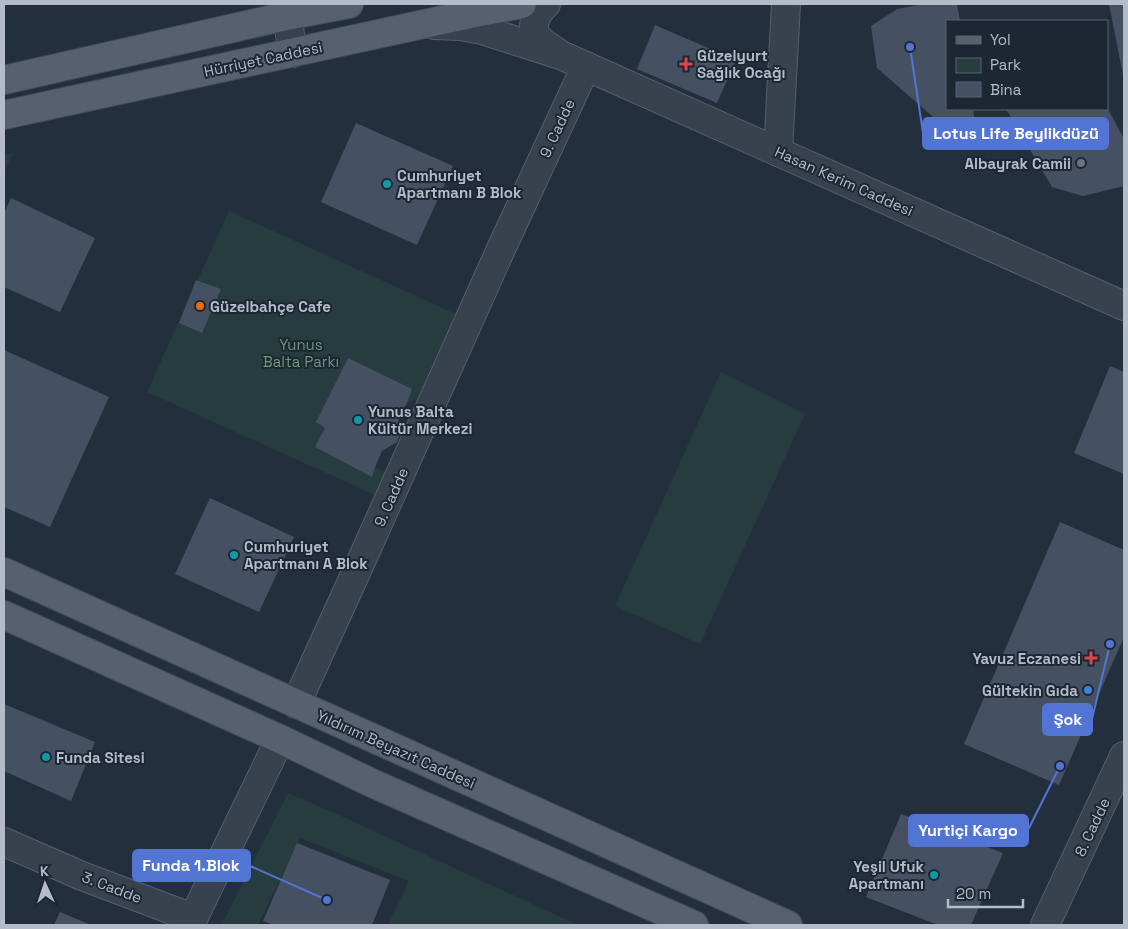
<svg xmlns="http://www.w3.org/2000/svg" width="1128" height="929" viewBox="0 0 1128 929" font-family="'Space Grotesk',sans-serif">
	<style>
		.green { fill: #263c3f }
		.building { fill: #455162 }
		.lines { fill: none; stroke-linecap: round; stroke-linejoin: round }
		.minor-casing { stroke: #565f6c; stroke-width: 30 }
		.major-casing { stroke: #414a57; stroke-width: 30 }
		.minor { stroke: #38414e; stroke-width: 28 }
		.major { stroke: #56606e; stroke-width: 28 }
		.health-dot { fill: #e0444e; stroke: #1d2633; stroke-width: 2 }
		.worship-dot { fill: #6b7280; stroke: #1d2633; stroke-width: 2 }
		.culture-dot { fill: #0f9aa8; stroke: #1d2633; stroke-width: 2 }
		.food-dot { fill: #e8710a; stroke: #1d2633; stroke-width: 2 }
		.shop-dot { fill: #3f7fe0; stroke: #1d2633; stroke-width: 2 }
		.labels { text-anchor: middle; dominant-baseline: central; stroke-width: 4; stroke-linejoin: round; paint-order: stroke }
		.poi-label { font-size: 15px; font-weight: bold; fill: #b4bcc9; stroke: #1d2633; text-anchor: start }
		.street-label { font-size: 15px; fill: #b4bcc9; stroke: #1d2633 }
		.park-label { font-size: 15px; fill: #6b9a76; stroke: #1d2633 }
		.leader { fill: none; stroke: #5274d3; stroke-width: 2 }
		.callout-dot { fill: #5274d3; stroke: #1d2633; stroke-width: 2 }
		.callout { fill: #5274d3; stroke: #5274d3; stroke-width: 2 }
		.callout-label { font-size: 16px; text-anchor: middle; font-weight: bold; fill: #fff }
	</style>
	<rect width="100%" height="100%" fill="#242f3e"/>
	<g class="green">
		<polygon points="14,152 4,173 4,155"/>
		<polygon points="229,211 456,314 417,399 407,403 398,417 401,430 397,442 382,451 375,467 385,472 375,495 147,392"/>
		<polygon points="721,372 805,414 700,644 615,606"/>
		<polygon points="288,793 337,814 578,925 388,925 409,881 300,838 258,925 223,925 222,924"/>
	</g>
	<g class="building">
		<polygon points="924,4 957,4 960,21 947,21 947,109 973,109 975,123 947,129 877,68 871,26 897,9"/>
		<polygon points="1109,4 1124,4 1124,74 1123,75"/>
		<polygon points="655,25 736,60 717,103 637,69"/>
		<polygon points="1006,109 1108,109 1124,139 1124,186 1083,196 1052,187"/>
		<polygon points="356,123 453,166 417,245 321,202"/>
		<polygon points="11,198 95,238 60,312 4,287 4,213"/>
		<polygon points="196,280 221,289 202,333 179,323"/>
		<polygon points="4,350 109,397 50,527 4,507"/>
		<polygon points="348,358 412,389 407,403 398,417 401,430 397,442 382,451 375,467 372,477 315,447 325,428 316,422"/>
		<polygon points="1110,366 1124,372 1124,474 1074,453"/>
		<polygon points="210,498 294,537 259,612 175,574"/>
		<polygon points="1060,522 1124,550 1124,637 1059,785 964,744"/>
		<polygon points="4,704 95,742 71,801 4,771"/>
		<polygon points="901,814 1003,853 971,925 938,925 866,897"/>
		<polygon points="297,843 390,880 372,925 274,925 263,921"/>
		<polygon points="60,912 91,925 54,925"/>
	</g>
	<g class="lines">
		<defs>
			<g id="minor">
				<polyline points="285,4 293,53"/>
				<path d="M546,4C536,13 533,21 534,34L543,43L557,52"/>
				<polyline points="435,25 461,26 482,30 563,56 1124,306"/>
				<polyline points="778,152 786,4"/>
				<polyline points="296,704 363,557 501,249 586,66"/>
				<polyline points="4,842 82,876 193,918"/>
				<polyline points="190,925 280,739"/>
				<polyline points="1045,925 1124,756"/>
			</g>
			<g id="major">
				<polyline points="4,80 286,16 349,4"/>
				<polyline points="4,115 470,14 522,4"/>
				<polyline points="4,572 788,925"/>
				<polyline points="4,615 280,739 374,784 694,925"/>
			</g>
		</defs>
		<use href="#minor" class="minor-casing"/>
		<use href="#major" class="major-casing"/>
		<use href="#minor" class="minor"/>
		<use href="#major" class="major"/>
	</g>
	<g class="health-dot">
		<path d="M683.5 56.5h5v5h5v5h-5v5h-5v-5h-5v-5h5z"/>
		<path d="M1088.5 650.5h5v5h5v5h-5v5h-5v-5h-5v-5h5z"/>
	</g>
	<circle class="worship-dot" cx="1081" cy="163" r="5"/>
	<g class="culture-dot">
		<circle cx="387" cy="184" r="5"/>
		<circle cx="358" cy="420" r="5"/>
		<circle cx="234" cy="555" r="5"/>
		<circle cx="46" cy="757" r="5"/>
		<circle cx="934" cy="875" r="5"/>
	</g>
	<circle class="food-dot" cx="200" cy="306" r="5"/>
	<circle class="shop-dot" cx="1088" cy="690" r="5"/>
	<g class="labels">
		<g class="poi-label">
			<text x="697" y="55">Güzelyurt<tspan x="697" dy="17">Sağlık Ocağı</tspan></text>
			<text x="1071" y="163" text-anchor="end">Albayrak Camii</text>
			<text x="397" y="175">Cumhuriyet<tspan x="397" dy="17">Apartmanı B Blok</tspan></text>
			<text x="210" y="306">Güzelbahçe Cafe</text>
			<text x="368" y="411">Yunus Balta<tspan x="368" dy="17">Kültür Merkezi</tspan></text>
			<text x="244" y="546">Cumhuriyet<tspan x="244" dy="17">Apartmanı A Blok</tspan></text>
			<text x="1081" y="658" text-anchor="end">Yavuz Eczanesi</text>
			<text x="1078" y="690" text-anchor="end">Gültekin Gıda</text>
			<text x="56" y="757">Funda Sitesi</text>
			<text x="924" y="866" text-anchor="end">Yeşil Ufuk<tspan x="924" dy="17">Apartmanı</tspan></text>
		</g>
		<g class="street-label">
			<text transform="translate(263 59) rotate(-12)">Hürriyet Caddesi</text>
			<text transform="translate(557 128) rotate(-65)">9. Cadde</text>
			<text transform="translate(844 181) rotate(24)">Hasan Kerim Caddesi</text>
			<text transform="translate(391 497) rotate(-66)">9. Cadde</text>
			<text transform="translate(396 749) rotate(24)">Yıldırım Beyazıt Caddesi</text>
			<text transform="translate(1092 827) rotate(-65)">8. Cadde</text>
			<text transform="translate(112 887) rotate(21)">3. Cadde</text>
		</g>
		<g class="park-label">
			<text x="301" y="344">Yunus<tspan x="301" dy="17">Balta Parkı</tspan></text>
		</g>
	</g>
	<path class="leader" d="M910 47L923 133M1110 644L1092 719M1060 766L1028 830M327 900L250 866"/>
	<g class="callout-dot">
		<circle cx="910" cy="47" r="5"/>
		<circle cx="1110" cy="644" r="5"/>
		<circle cx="1060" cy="766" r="5"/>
		<circle cx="327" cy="900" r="5"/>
	</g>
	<g class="callout">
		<rect x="923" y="118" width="185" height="31" rx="5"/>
		<rect x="1043" y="704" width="49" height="31" rx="5"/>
		<rect x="909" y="815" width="119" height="31" rx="5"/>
		<rect x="133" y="850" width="117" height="31" rx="5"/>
	</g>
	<g class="callout-label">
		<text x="1016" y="139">Lotus Life Beylikdüzü</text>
		<text x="1068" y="725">Şok</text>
		<text x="968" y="836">Yurtiçi Kargo</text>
		<text x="191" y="871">Funda 1.Blok</text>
	</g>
	<rect width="1128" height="929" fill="none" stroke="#b4bcc9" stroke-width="10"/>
	<rect x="946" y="20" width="162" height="90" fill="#1d2633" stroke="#59626f"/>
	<rect x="956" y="36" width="25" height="8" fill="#56606e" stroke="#59626f"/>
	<text x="990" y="45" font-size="15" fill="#b4bcc9">Yol</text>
	<rect x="956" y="58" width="25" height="15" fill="#263c3f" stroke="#59626f"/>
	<text x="990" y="70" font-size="15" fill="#b4bcc9">Park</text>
	<rect x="956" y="82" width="25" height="15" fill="#455162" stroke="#59626f"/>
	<text x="990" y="95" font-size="15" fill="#b4bcc9">Bina</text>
	<g transform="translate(45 884) rotate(357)" stroke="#1d2633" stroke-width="4" paint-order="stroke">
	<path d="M0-4L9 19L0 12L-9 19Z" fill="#b4bcc9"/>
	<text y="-8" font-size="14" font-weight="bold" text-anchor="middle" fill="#b4bcc9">K</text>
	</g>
	<path d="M948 899v8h75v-8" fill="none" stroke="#b4bcc9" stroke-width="2.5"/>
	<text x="956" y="899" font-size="15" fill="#b4bcc9" stroke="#1d2633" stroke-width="4" paint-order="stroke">20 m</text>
</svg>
